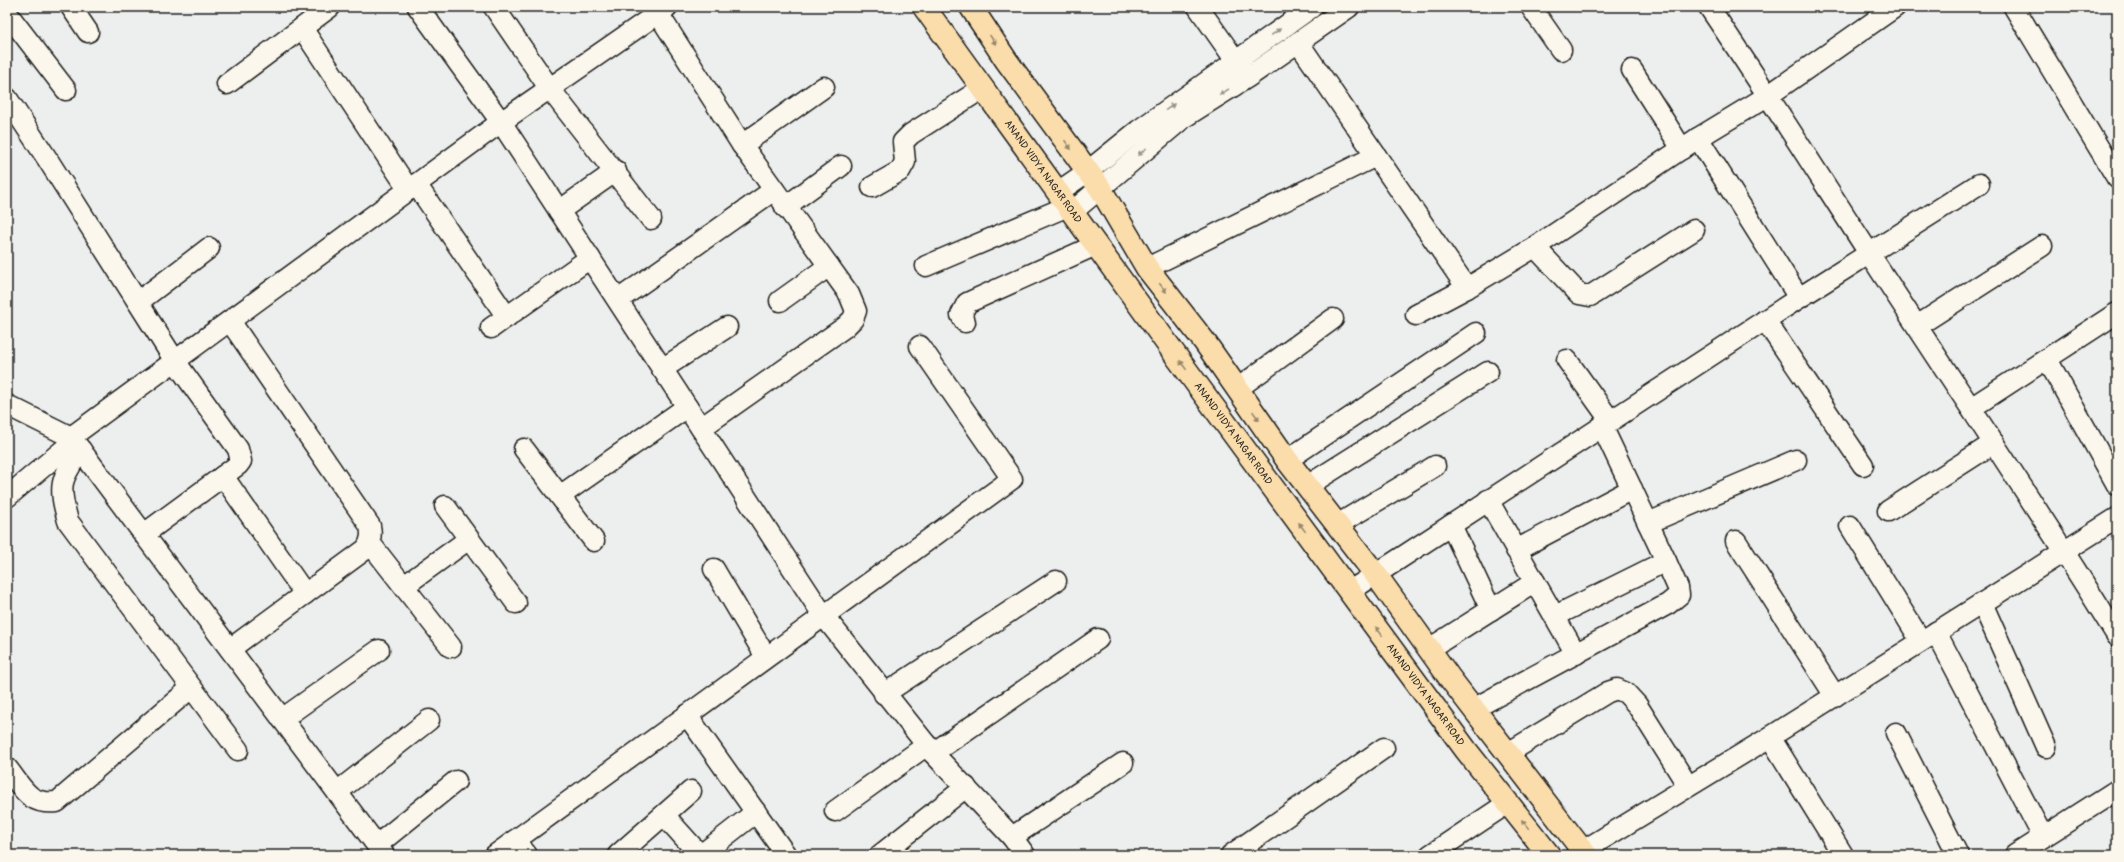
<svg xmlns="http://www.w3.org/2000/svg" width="2124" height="862" viewBox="0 0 2124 862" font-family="Pangolin,sans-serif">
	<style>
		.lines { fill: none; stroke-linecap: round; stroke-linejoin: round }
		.minor-casing { stroke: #1c1c1c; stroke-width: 23 }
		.major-casing { stroke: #1c1c1c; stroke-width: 25 }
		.minor { stroke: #fbf7ec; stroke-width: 20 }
		.major { stroke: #faddab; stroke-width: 22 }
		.oneway { fill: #97948e }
		.oneway2 { fill: #96866b }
		.labels { text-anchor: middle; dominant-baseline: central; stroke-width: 4; stroke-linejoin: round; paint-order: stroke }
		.street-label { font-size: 10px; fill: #1c1c1c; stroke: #fbf7ec }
	</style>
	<rect width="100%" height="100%" fill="#edefef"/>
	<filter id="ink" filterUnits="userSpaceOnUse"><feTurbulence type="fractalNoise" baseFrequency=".025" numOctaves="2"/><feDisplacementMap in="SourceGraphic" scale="8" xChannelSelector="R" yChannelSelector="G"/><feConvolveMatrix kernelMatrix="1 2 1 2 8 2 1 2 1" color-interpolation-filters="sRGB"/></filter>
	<g filter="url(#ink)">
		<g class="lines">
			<defs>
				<g id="minor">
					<polyline points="71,7 88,32"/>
					<polyline points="418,7 501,122 823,615 933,753 1012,837 1025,855"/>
					<polyline points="494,7 550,89 651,219"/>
					<polyline points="654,7 742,145 849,294 856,311 853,319 845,327 701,428"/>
					<polyline points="1198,7 1243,71"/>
					<polyline points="1531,7 1561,50"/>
					<path d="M1709,7C1764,88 1816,171 1869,253C1952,381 2037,506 2117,636"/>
					<polyline points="2014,7 2117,178"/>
					<polyline points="7,13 66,90"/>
					<polyline points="302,28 409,190"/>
					<polyline points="1298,42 1467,288"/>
					<polyline points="1632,70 1682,149"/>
					<polyline points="227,84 330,7"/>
					<polyline points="7,98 48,160 175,361 238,449 241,461 238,465 144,534"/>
					<polyline points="1698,138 1799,298"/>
					<polyline points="742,145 824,87"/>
					<polyline points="416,184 507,317"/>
					<polyline points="872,187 900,171 905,162 903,142 911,134 983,88"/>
					<polyline points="1058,192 1087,172 1139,130 1312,7"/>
					<polyline points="785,207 841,166"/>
					<polyline points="559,211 616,171"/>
					<polyline points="1072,212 1183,118 1248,77 1349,7"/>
					<polyline points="1535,247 1579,294 1590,296 1694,230"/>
					<polyline points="926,266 1068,206"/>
					<polyline points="1147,268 1376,156"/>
					<polyline points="618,300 774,190"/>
					<polyline points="780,301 829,266"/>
					<polyline points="138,302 209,248"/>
					<polyline points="1416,315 1467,288 1535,247 1698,138 1769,95 1895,7"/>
					<polyline points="1765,320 1863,465"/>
					<polyline points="965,322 961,315 967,303 1096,245"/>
					<polyline points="1917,326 2042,246"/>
					<polyline points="491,328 590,258"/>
					<polyline points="2047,359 2117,485"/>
					<polyline points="1567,360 1610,420"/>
					<polyline points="662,369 727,327"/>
					<polyline points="1237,389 1333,319"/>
					<polyline points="7,405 71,437 384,855"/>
					<polyline points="1971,408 2117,313"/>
					<polyline points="71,437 501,122 667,7"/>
					<polyline points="524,449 594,541"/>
					<path d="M81,450C60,480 58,485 68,521L238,750"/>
					<polyline points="1287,460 1476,333"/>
					<polyline points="223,476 305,594"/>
					<polyline points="1307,486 1488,372"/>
					<polyline points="560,496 687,407"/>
					<polyline points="7,497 74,441"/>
					<polyline points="1488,500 1576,654"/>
					<polyline points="445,506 516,603"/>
					<polyline points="1888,511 1994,443"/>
					<polyline points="1648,523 1796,460"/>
					<polyline points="1337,525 1435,466"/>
					<polyline points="1451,525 1491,610"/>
					<polyline points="1850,526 1921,641"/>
					<polyline points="1736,541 1835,696"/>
					<polyline points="370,543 451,647"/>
					<polyline points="1516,550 1632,489"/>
					<polyline points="714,569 766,657"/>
					<polyline points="404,586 469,539"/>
					<polyline points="1350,591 1799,298 1979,184"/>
					<polyline points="1982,603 2046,747"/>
					<polyline points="1555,616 1666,561"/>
					<polyline points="1936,632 2043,837"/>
					<path d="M230,649L366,549C371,541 372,535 370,526L230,321"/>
					<polyline points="1429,649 1535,582"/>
					<polyline points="884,694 1056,581"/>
					<polyline points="1473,709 1668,604 1679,595 1678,588 1666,561 1602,426"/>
					<polyline points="687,715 786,855"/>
					<polyline points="282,719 379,650"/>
					<polyline points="1896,733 1958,855"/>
					<polyline points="1770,737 1843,855"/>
					<polyline points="933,753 1098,639"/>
					<polyline points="1508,753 1608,692 1617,689 1626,693 1637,705 1688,786"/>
					<path d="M7,768C23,788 28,805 57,802L191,688"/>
					<polyline points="337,792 429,720"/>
					<polyline points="835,811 927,745"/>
					<polyline points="664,815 700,855"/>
					<polyline points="1012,837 1123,763"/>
					<polyline points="515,840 527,855"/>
					<polyline points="377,845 456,781"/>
					<polyline points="495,855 1012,479 920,346"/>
					<polyline points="618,855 691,791"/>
					<polyline points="701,855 756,812"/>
					<polyline points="880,855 966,787"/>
					<polyline points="1231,855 1384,748"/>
					<polyline points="1430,855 1508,803"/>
					<polyline points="1576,855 1770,737 2117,518"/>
					<polyline points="2015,855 2117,790"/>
				</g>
				<g id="major">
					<path id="s1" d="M924,7L1179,360L1466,750L1549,855"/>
					<polyline points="971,7 1006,60 1100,188 1147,268 1204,341 1287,460 1376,575 1449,677 1586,855"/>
				</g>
			</defs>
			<use href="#minor" class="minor-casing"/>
			<use href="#major" class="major-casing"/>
			<use href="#minor" class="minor"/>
			<use href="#major" class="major"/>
		</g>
		<defs><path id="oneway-solid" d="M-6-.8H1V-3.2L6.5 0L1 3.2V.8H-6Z"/></defs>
		<g class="oneway">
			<use href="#oneway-solid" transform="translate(1276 32) rotate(-35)"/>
			<use href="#oneway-solid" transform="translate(1224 92) rotate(148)"/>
			<use href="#oneway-solid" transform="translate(1170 107) rotate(-36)"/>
			<use href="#oneway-solid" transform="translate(1142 152) rotate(140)"/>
		</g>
		<g class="oneway2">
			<use href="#oneway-solid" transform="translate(993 40) rotate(56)"/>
			<use href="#oneway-solid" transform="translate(1068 145) rotate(54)"/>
			<use href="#oneway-solid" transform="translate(1163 288) rotate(52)"/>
			<use href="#oneway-solid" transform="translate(1183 365) rotate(-126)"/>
			<use href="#oneway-solid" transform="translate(1256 416) rotate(55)"/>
			<use href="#oneway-solid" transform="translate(1302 527) rotate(-126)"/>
			<use href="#oneway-solid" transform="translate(1379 631) rotate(-126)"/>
			<use href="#oneway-solid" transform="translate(1525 824) rotate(-128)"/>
		</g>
	</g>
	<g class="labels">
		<g class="street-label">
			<text stroke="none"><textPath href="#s1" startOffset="203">ANAND VIDYA NAGAR ROAD</textPath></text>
			<text stroke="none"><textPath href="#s1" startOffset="527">ANAND VIDYA NAGAR ROAD</textPath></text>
			<text stroke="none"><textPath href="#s1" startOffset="851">ANAND VIDYA NAGAR ROAD</textPath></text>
		</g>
	</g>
	<rect width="2124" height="862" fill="none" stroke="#fbf7ec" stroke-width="24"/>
	<rect x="12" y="12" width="2100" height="838" fill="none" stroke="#1c1c1c" stroke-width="1.5" filter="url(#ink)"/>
</svg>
